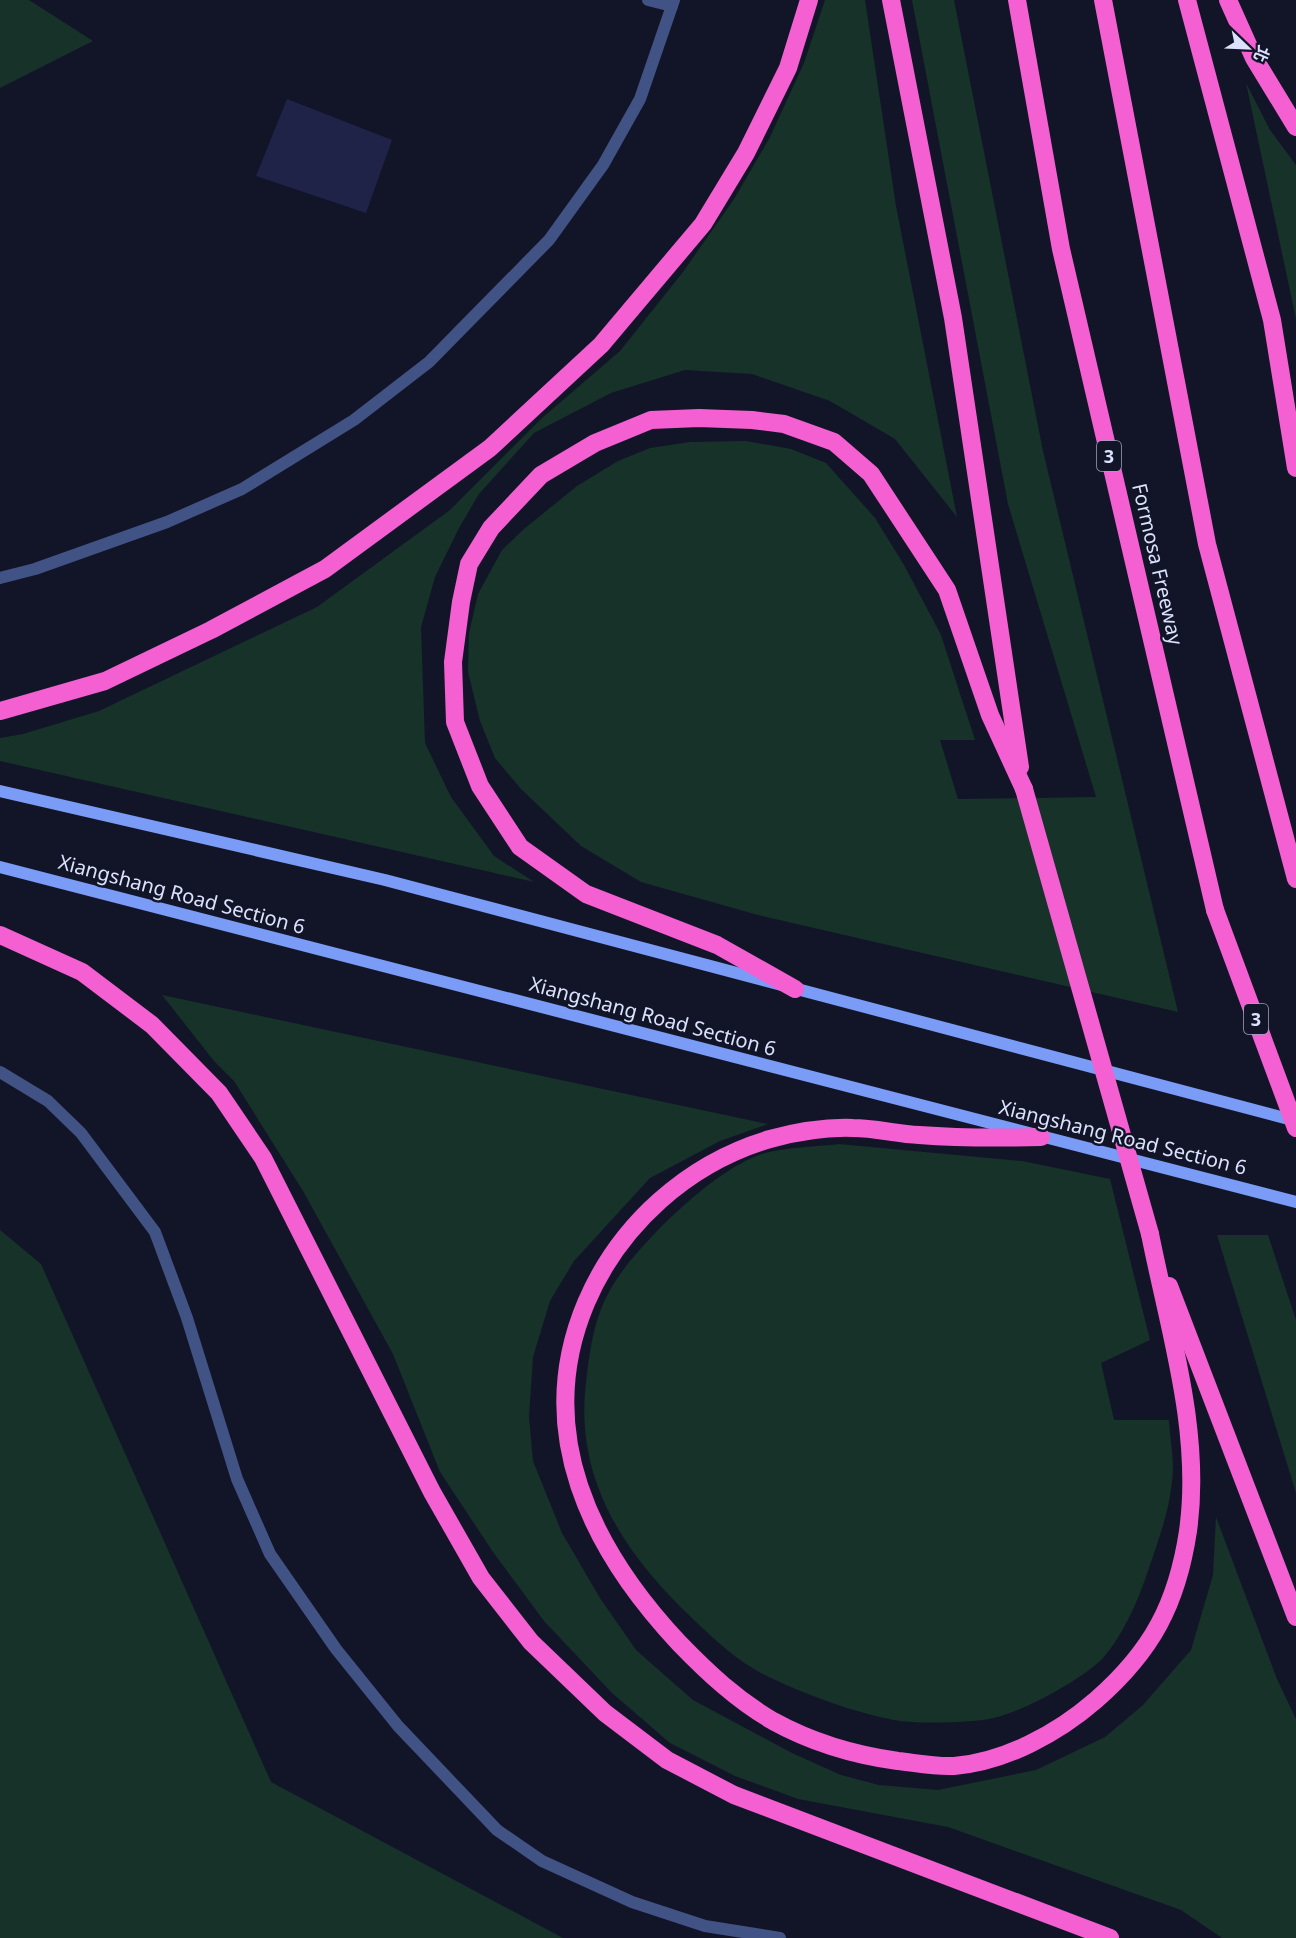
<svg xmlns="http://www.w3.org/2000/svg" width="1296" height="1938" viewBox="0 0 1296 1938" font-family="'Noto Sans','Noto Sans TC',sans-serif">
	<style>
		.green { fill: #163229 }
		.building { fill: #202348 }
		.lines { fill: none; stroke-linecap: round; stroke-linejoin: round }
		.minor { stroke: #415284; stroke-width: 12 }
		.secondary { stroke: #7a9bf6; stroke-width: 12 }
		.motorway { stroke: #f460d2; stroke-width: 18 }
		.motorway-bridge { stroke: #f460d2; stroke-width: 18 }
		.labels { text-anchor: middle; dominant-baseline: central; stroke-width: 5; stroke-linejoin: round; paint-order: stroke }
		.shield { fill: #121528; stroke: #9fa4bd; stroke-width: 1.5 }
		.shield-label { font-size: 18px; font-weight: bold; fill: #dce2fd }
		.street-label { font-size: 20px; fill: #dce2fd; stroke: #121528 }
	</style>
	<rect width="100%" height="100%" fill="#121528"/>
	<g class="green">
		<polygon points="0,0 29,0 93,41 0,88"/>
		<polygon points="825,0 865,0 896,206 957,517 895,439 830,401 752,374 685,370 611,393 534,433 479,494 459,528 435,577 421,627 425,743 451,797 494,856 534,882 0,761 0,738 23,734 99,711 317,607 450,510 542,418 620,351 683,272 734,199 769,139 804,63"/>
		<polygon points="912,0 954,0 1043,451 1178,1012 758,915 641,882 581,846 521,789 495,758 480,721 468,672 469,633 478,594 502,550 524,529 577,486 618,461 650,448 690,442 746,441 791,449 826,463 875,518 904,565 941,635 975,740 940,740 958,799 1096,797 1008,504"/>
		<polygon points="1246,83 1270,130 1296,165 1296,319"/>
		<polygon points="162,995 768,1124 720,1141 650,1178 574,1261 550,1301 533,1357 529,1417 533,1461 562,1533 600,1598 636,1650 693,1700 792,1753 841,1775 879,1785 938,1790 1036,1770 1105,1737 1143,1705 1191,1650 1213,1575 1216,1517 1277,1679 1296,1719 1296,1938 1222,1938 1181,1910 948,1827 798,1799 735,1776 670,1743 612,1693 544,1621 493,1552 440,1472 393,1354 303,1191 234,1081 214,1061"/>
		<path d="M839,1144L1022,1161L1110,1179L1150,1340L1101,1363L1114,1420H1169C1170,1440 1175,1462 1172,1482C1169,1513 1157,1544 1147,1574C1137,1603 1123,1635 1103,1658C1082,1680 1019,1714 989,1719C969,1723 914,1724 894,1720C853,1712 809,1696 771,1678C742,1665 718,1643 695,1621C627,1557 574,1482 586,1383C591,1339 596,1305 624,1269C653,1231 718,1167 765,1153C788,1147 815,1147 839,1144Z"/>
		<polygon points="0,1230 41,1264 271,1782 563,1938 0,1938"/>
		<polygon points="1217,1235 1268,1235 1296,1320 1296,1493"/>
	</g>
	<polygon class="building" points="287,99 392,140 366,213 256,176"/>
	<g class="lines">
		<g class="minor">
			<polyline points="648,0 672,6"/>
			<polyline points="0,578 35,569 167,522 242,489 354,420 429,362 549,240 603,165 640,99 674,0"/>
			<polyline points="0,1072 48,1101 81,1133 155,1232 187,1318 237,1479 270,1554 336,1649 398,1726 497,1830 542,1861 632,1902 705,1926 780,1938"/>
		</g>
		<g class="secondary">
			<polyline points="0,791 385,880 1296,1121"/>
			<polyline points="0,867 1296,1202"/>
		</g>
		<g class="motorway">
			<polyline points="891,0 953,318 1020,767"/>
			<polyline points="1017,0 1061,249 1215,910"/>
			<polyline points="1103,0 1207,544 1296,879"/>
			<polyline points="1187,0 1272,320 1296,468"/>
			<polyline points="1228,0 1254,58 1296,127"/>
			<polyline points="0,711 105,681 211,630 325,569 490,448 601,345 703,224 746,153 788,68 809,0"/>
			<polyline points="0,935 82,972 152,1025 219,1093 263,1158 432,1492 481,1578 531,1642 605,1713 667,1760 734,1795 1110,1938"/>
			<polyline points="795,989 717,945 586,894 520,847 480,786 455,722 453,662 461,602 469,564 491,528 541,475 595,443 651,420 699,418 752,420 784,424 834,442 871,474 947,590 990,715 1024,789"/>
			<path d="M1041,1137C1000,1138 959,1138 919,1135C897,1134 875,1128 853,1128C825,1127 796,1132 770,1139C688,1163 619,1225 586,1303C532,1431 591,1549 679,1643C708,1673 737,1700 773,1721C811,1742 854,1755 898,1761C916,1763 935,1767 954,1766C1005,1762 1058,1733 1096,1700C1152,1651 1177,1604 1188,1531C1202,1432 1169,1330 1150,1234"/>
			<polyline points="1169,1286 1296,1617"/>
		</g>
		<g class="motorway-bridge">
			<polyline points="1024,789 1150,1234"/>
			<polyline points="1215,910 1296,1128"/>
		</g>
	</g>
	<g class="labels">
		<g class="shield">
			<rect x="1097" y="441" width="24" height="30" rx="4.5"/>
			<rect x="1244" y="1004" width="24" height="30" rx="4.5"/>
		</g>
		<g class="shield-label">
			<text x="1109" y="456">3</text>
			<text x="1256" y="1019">3</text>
		</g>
		<g class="street-label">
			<text transform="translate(1158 564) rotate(77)">Formosa Freeway</text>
			<text transform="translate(182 894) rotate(15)">Xiangshang Road Section 6</text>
			<text transform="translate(653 1016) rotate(15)">Xiangshang Road Section 6</text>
			<text transform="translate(1123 1137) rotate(14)">Xiangshang Road Section 6</text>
		</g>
	</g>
	<g transform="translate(1248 48) rotate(113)" stroke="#121528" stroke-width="4.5" paint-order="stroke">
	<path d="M0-4.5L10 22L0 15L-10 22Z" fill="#dce2fd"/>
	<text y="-9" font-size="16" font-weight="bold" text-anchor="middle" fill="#dce2fd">北</text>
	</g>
</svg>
